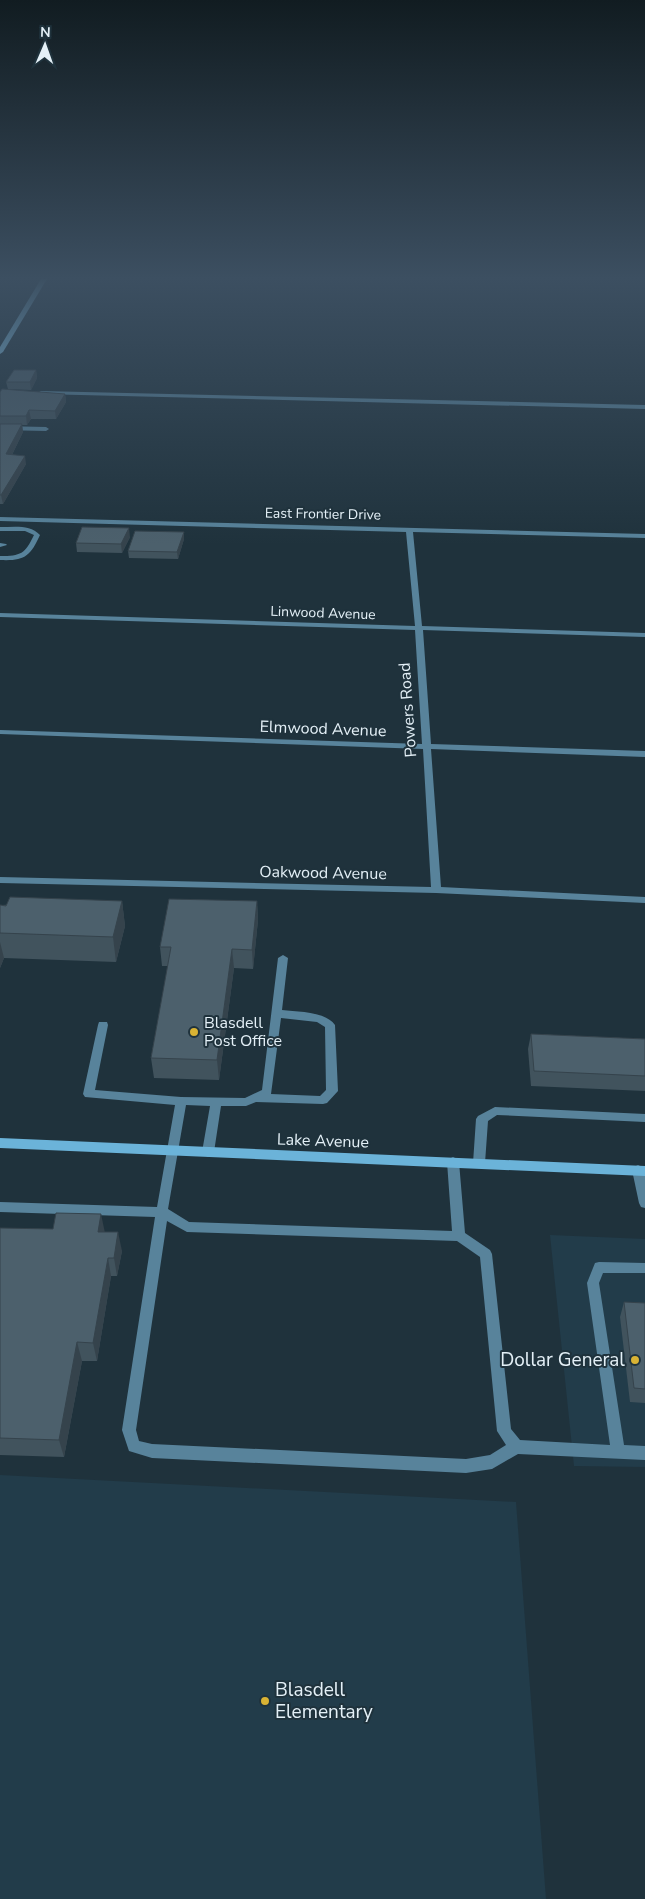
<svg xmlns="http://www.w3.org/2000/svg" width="645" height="1899" viewBox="0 0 645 1899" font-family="'Nunito Sans',sans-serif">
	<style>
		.built { fill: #223c4a }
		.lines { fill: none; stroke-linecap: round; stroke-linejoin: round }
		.lane { fill: #58839b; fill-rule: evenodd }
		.street { fill: #58839b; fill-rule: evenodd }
		.secondary { fill: #6bb3d9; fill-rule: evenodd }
		.primary { fill: #8dd6fd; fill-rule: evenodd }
		.wall { fill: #41535d }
		.shaded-wall { fill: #35434c }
		.building { fill: #4c606c; stroke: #35434c }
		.poi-dot { fill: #d9b334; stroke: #1f323c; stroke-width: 2 }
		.labels { text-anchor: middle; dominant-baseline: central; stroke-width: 4; stroke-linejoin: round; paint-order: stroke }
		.far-street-label { font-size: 14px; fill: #e4f0f7; stroke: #1f323c }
		.street-label { font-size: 16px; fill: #e4f0f7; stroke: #1f323c }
		.poi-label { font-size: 16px; fill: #e4f0f7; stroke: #1f323c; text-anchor: start }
		.near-poi-label { font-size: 19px; fill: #e4f0f7; stroke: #1f323c; text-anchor: end }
	</style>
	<rect width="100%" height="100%" fill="#1f323c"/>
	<g class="built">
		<polygon points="550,1235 645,1239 645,1467 574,1466"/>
		<polygon points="0,1475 516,1502 546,1899 0,1899"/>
	</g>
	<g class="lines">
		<g class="lane">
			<polygon points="0,426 46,427 49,429 46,431 0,430"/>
			<path d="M0,527C14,527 30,524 40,535C30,557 24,561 0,560V556C21,556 25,554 34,535L25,531H0Z"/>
			<polygon points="0,543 6,544 7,545 0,547"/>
			<path d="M283,955L288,958L282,1010C298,1012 325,1011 335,1025L338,1091L327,1103L323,1104L256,1102L246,1106H221L214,1152L212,1155L208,1157L204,1155L202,1152L210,1106L186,1105L168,1209L189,1222L452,1231L447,1162L449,1159L453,1157L457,1159L459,1162L465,1233L490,1250L492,1254L511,1429L520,1440L610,1445L587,1283L595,1263L599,1262L645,1263V1273H603L599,1283L624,1445L645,1446V1460L518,1454L492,1469L466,1473L152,1458L129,1451L122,1430L155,1217L0,1212V1202L157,1207L175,1105L85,1097L83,1094L98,1025L99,1022H107L108,1025L95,1090L181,1097L245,1098L262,1090L278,958ZM281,1018L317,1022L325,1027L326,1090L320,1096L271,1094ZM167,1221L187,1232L457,1241L480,1257L497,1431L506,1445L490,1455L466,1459L152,1444L139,1441L136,1430Z"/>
			<polygon points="495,1107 645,1114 645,1122 497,1115 488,1121 485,1163 483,1166 479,1168 475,1166 473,1163 476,1119 478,1116"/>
			<polygon points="638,1165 642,1167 645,1175 645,1208 641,1207 639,1203 632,1170 634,1167"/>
		</g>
		<g class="street">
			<polygon points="41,391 645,405 645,409 39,394 39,392"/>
			<polygon points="0,517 645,534 645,538 413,532 422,626 645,633 645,637 423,630 431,744 645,751 645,757 431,749 441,887 645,897 645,903 436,893 0,883 0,877 431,887 423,749 0,734 0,730 422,744 415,630 0,617 0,613 415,626 406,532 0,521"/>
		</g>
		<polygon class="secondary" points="0,1138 645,1166 645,1176 0,1148"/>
		<polygon class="primary" points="41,279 47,279 3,352 0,354 0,347"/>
	</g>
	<g class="wall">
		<polygon points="36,370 37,378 31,390 8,389 6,382"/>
		<polygon points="0,392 65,394 66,402 56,419 31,419 27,425 22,425 23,432 12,455 26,464 3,504 0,504"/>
		<polygon points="184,532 184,539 178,559 129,558 128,551"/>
		<polygon points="130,537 122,553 77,552 76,543"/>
		<polygon points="122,901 125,926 116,962 4,958 0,968 0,905"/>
		<polygon points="257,901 258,920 253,969 234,968 219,1080 154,1078 151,1058 168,966 162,966 160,947"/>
		<polygon points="531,1034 645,1039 645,1091 531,1086 528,1049"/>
		<polygon points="0,1228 105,1232 122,1251 117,1276 111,1276 97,1361 82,1361 64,1457 0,1455"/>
		<polygon points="624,1302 645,1303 645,1403 630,1402 620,1317"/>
	</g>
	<g class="shaded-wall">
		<polygon points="36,370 37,378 31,390 30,382"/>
		<polygon points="65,394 66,402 56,419 55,411"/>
		<polygon points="29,410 31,419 27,425 26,416"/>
		<polygon points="22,424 23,432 8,463 6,454"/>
		<polygon points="25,456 26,464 3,504 1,495"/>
		<polygon points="129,528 130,537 122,553 121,544"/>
		<polygon points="184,532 184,539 178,559 177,552"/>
		<polygon points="122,901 125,926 116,962 113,937"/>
		<polygon points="257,901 258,920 253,969 252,950"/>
		<polygon points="0,942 4,958 0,968"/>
		<polygon points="232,949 234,968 219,1080 217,1060"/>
		<polygon points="101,1214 105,1233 98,1232"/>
		<polygon points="118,1232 122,1251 117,1276 114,1258"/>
		<polygon points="108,1258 111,1276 97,1361 93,1343"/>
		<polygon points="77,1342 82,1361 64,1457 59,1440"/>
	</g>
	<g class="building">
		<polygon points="14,370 36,370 30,382 6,382"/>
		<polygon points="2,389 65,394 55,411 29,410 26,416 0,416 0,392"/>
		<polygon points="0,424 22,424 6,454 25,456 1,495 0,495"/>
		<polygon points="82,527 129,528 121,544 76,543"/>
		<polygon points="135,531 184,532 177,552 128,551"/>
		<polygon points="10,897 122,901 113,937 0,933 0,905 6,906"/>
		<polygon points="169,899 257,901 252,950 232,949 217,1060 151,1058 171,947 160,947"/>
		<polygon points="531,1034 645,1039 645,1076 534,1071"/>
		<polygon points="56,1213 101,1214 98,1232 118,1232 114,1258 108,1258 93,1343 77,1342 59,1440 0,1438 0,1228 53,1229"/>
		<polygon points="624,1302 645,1303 645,1389 634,1388"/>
	</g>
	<linearGradient id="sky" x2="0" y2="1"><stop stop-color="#111c21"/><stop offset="0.51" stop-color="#3c4f61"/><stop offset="1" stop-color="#3c4f61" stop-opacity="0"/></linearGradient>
	<rect width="645" height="545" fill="url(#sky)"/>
	<g class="poi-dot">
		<circle cx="194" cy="1032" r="5"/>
		<circle cx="635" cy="1360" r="5"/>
		<circle cx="265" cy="1701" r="5"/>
	</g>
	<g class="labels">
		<g class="far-street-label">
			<text transform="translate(323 514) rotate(1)">East Frontier Drive</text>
			<text transform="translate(323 613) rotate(2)">Linwood Avenue</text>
		</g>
		<g class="street-label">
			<text transform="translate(408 710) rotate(-94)">Powers Road</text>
			<text transform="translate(323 729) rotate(2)">Elmwood Avenue</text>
			<text transform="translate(323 873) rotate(1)">Oakwood Avenue</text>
			<text transform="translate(323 1141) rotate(2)">Lake Avenue</text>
		</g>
		<g class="poi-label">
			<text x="204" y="1023">Blasdell<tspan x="204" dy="18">Post Office</tspan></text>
		</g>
		<g class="near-poi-label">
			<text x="625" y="1360">Dollar General</text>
			<text x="275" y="1690" text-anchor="start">Blasdell<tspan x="275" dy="22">Elementary</tspan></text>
		</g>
	</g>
	<g transform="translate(45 45) rotate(2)" stroke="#1f323c" stroke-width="4" paint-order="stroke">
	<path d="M0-4L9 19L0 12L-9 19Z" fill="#e4f0f7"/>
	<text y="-8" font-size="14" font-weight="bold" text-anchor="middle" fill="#e4f0f7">N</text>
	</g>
</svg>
